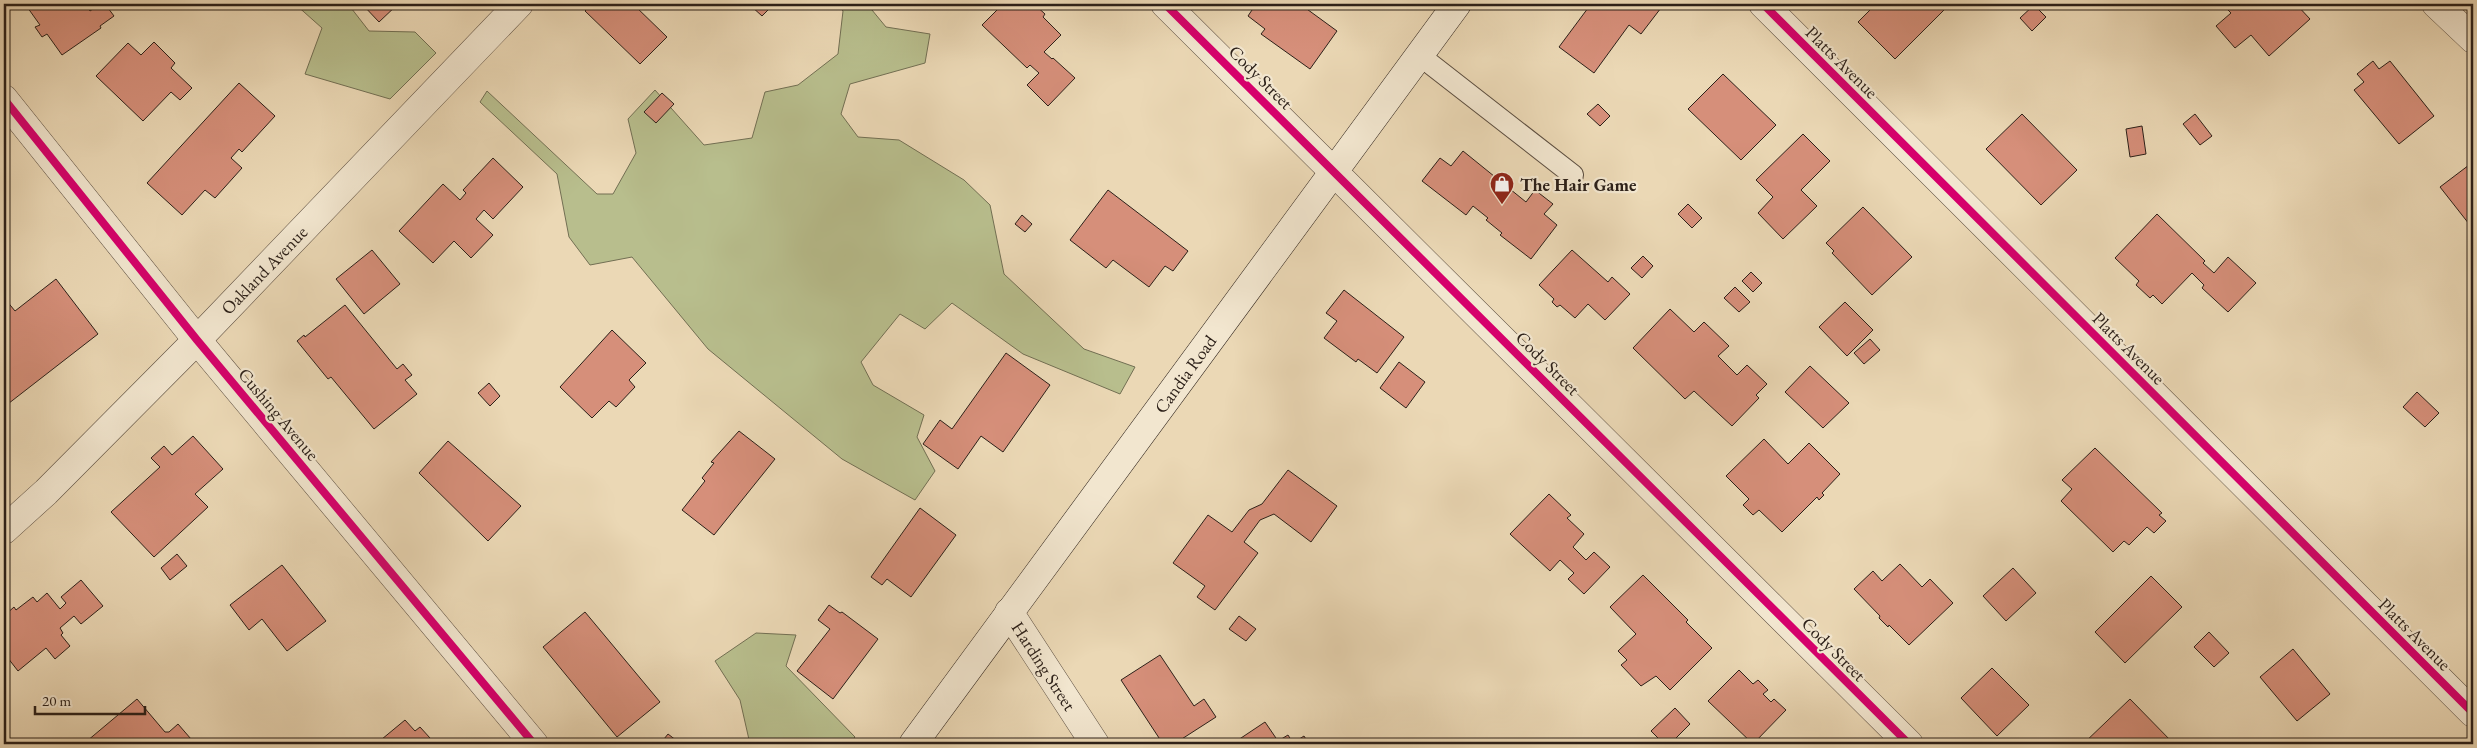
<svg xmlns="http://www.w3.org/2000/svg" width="2477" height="748" viewBox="0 0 2477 748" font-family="'EB Garamond',serif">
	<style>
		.green { fill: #b8be8d; stroke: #726f53 }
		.building { fill: #d68f7a; stroke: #2c2019 }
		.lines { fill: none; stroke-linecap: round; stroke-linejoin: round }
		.service-casing { stroke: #5c4e40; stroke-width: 22 }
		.minor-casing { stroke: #5c4e40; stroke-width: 29 }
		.secondary-casing { stroke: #2c2019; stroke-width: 29 }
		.service { stroke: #f2e6cf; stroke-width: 20 }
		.minor { stroke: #f2e6cf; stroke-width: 28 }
		.secondary { stroke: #f2e6cf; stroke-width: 28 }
		.cycleway-casing { stroke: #f2e6cf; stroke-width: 11 }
		.cycleway { stroke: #d6006c; stroke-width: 8 }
		.labels { text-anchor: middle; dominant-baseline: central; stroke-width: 4.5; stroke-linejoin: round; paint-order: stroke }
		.street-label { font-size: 18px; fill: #2c2019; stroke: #f2e6cf }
		.poi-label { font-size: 18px; font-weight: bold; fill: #2c2019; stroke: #f2e6cf; text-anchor: start }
	</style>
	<rect width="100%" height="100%" fill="#ebd8b5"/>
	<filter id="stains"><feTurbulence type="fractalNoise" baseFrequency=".004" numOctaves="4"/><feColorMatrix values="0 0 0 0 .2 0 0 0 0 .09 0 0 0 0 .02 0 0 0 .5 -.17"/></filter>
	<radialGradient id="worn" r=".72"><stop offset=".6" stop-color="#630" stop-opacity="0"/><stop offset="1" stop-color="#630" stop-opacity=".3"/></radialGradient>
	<g class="green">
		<polygon points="295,4 348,4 369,31 415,32 436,53 390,99 305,74 322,28"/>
		<polygon points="838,4 867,4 886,27 930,34 925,63 850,84 841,114 858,137 899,140 964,180 990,205 1004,274 1084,349 1135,367 1120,394 1023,354 952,303 925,329 900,314 861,362 873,385 924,415 917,437 935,471 915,500 842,459 708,349 632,257 590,265 569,237 557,174 480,102 487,91 597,194 613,194 636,153 628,119 655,90 704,145 752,138 765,92 798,85 838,54 843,11"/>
		<polygon points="756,633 796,635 786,666 855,737 849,744 750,744 740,700 715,661"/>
	</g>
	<g class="building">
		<polygon points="25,4 85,4 90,11 100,4 105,4 114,16 100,26 101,28 62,55 47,34 42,37 35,27 40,25"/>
		<polygon points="362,4 398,4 379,22"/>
		<polygon points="592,4 633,4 667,37 640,64 585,11"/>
		<polygon points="743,4 774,4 762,16 751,6 749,9"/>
		<polygon points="1003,4 1034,4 1045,14 1043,17 1061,35 1044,52 1052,59 1053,58 1075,78 1048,106 1027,85 1039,73 1030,65 1027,68 982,25"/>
		<polygon points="1256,4 1300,4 1337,31 1310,69 1261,34 1265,29 1248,16"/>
		<polygon points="1591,4 1603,4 1607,7 1609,4 1664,4 1641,34 1629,25 1594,73 1559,47"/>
		<polygon points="1876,4 1950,4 1895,59 1858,22"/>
		<polygon points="2222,4 2296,4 2310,19 2269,56 2251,35 2235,48 2216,26 2231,13"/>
		<polygon points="2034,5 2046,17 2032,31 2020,18"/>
		<polygon points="154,42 175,63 171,68 192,88 180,100 171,92 143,121 96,76 128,43 141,55"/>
		<polygon points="2373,61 2379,69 2390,61 2434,116 2399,144 2354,90 2364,82 2357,74"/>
		<polygon points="1723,74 1776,125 1741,160 1688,109"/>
		<polygon points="239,83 275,116 242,152 239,149 231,158 242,168 215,198 205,190 182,215 147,183"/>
		<polygon points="662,93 674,104 656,123 644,112"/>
		<polygon points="1598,104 1610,116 1600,126 1587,114"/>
		<polygon points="2022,114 2077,170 2041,205 1986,149"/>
		<polygon points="2195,114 2212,136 2200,145 2183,124"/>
		<polygon points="2142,126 2146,154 2130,157 2126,129"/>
		<polygon points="1803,134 1830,161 1801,190 1817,206 1783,239 1758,213 1773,197 1756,180"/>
		<polygon points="1463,151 1526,202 1535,190 1553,204 1544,214 1557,225 1531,259 1500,235 1502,233 1486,220 1488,218 1473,206 1466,215 1422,181 1440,158 1451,166"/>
		<polygon points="493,158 523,187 493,219 484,210 476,219 493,235 471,258 454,241 433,263 399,231 443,184 460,200 466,193 463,190"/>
		<polygon points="2473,162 2473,229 2440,187"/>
		<polygon points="1108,190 1188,251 1173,271 1165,266 1149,287 1113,260 1106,268 1070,240"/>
		<polygon points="1688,204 1702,218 1692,228 1678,214"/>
		<polygon points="1863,207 1912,257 1872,295 1832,253 1834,251 1826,243"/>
		<polygon points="2157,214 2205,261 2203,263 2214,273 2228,257 2256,283 2228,312 2202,288 2204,285 2192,273 2162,304 2153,295 2150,298 2136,285 2139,281 2115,258"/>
		<polygon points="1022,215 1032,224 1025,232 1015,224"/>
		<polygon points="372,250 400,284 364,314 336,279"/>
		<polygon points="1572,250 1608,282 1612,277 1630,294 1605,320 1588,304 1575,318 1560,305 1557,307 1552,302 1554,299 1539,285"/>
		<polygon points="1643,256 1653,266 1642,278 1631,268"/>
		<polygon points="1751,272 1762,283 1753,292 1742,281"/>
		<polygon points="56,279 98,334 4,407 4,302 6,300 15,311"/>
		<polygon points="1735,287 1750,302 1739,312 1724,298"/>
		<polygon points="1344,290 1404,337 1377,373 1358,359 1356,362 1324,338 1337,321 1326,313"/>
		<polygon points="1845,302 1873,330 1847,356 1819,327"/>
		<polygon points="345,305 397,369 403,364 412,375 405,380 417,394 374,429 331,377 328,379 297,341 304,335 305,337"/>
		<polygon points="1670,309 1694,332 1704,322 1729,346 1718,356 1737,375 1747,365 1767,384 1756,395 1759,398 1732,426 1694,391 1685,399 1633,348"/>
		<polygon points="612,330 646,363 629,380 635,387 616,407 609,401 592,418 560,387"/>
		<polygon points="1870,339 1880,350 1864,364 1854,353"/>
		<polygon points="1006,353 1050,385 1003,452 981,436 958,469 923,444 940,420 952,429"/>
		<polygon points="1399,362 1425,382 1406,408 1380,388"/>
		<polygon points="1810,366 1849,403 1823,428 1785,392"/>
		<polygon points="489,383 500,396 490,406 478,393"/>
		<polygon points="2417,392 2439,413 2425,427 2403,407"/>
		<polygon points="739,431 775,459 714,535 682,510 705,481 702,478 714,463 711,462"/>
		<polygon points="193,436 223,469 195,494 208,507 154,557 111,512 160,467 151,458 164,446 172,455"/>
		<polygon points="1764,439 1788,464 1809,443 1840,474 1822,493 1824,495 1819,500 1817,497 1782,532 1759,510 1753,515 1743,505 1749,499 1726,476"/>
		<polygon points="448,441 521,506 488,541 419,473"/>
		<polygon points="2095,448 2162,513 2159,515 2166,521 2154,533 2147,527 2129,545 2124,541 2113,552 2061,501 2072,489 2062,480"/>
		<polygon points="1288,470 1337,506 1311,542 1274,514 1260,520 1244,542 1258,553 1215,610 1197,597 1205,586 1173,563 1208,515 1232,532 1249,510 1262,504"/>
		<polygon points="1549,494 1571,515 1567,518 1584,534 1573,547 1586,560 1594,552 1610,567 1584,594 1568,579 1574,573 1560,560 1550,571 1510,534"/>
		<polygon points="920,508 956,535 911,597 887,579 882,585 871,577"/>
		<polygon points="177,554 187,566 170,580 161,568"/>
		<polygon points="1900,564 1922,587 1930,579 1953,603 1909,645 1889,625 1888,627 1879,618 1880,616 1854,589 1873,571 1882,581"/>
		<polygon points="282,565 326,621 287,651 262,619 249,630 230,605"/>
		<polygon points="2013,568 2036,593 2006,621 1983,596"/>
		<polygon points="1643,575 1688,620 1686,622 1712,648 1670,690 1656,676 1641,686 1621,665 1627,660 1618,651 1636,634 1610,607"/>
		<polygon points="2151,576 2182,607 2125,663 2095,632"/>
		<polygon points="81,580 103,606 81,624 74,616 60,628 63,633 61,635 70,646 55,659 46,648 18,671 4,653 4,620 7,617 5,615 14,607 16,610 33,597 37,602 47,593 60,609 66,603 61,597"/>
		<polygon points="829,605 840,613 842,612 878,639 833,699 797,671 830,629 818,620"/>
		<polygon points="585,612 660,702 617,737 543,647"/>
		<polygon points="1239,616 1256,629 1246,641 1229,629"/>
		<polygon points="2209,632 2229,653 2214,667 2194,647"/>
		<polygon points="2293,649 2330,694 2297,721 2260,677"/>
		<polygon points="1160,655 1194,706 1204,699 1216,717 1174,744 1163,744 1121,680"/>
		<polygon points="1992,668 2029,705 1997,736 1961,698"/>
		<polygon points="1739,670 1753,684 1758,680 1768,690 1763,694 1771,702 1774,699 1786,710 1753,744 1708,701"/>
		<polygon points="137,699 165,732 169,732 178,724 191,739 184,744 90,744 87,741"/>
		<polygon points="2130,699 2174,744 2083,744"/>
		<polygon points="1675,708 1690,724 1670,744 1664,744 1651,731"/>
		<polygon points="405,720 415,731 420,727 430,738 424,742 426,744 376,744"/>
		<polygon points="1265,722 1278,741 1288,735 1293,743 1304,736 1309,744 1232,744"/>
		<polygon points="668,734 681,744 660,744"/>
	</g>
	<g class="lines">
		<defs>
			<polyline id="service" points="1419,55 1573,175"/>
			<g id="minor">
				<polyline points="1165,4 1909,744"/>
				<polyline points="1763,4 2473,713"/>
				<polyline points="2436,4 2473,39"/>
				<polyline points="4,99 197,340 534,744"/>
				<polyline points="4,530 46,492 197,340 519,4"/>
				<polyline points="1009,612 1095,744"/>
			</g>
			<polyline id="secondary" points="913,744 1457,4"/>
		</defs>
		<use href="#service" class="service-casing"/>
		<use href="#minor" class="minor-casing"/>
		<use href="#secondary" class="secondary-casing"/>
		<use href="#service" class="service"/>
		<use href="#minor" class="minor"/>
		<use href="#secondary" class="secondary"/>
		<defs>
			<g id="cycleway">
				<polyline points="1165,4 1909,744"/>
				<polyline points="1763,4 2473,713"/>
				<polyline points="4,99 197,340 534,744"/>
			</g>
		</defs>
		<use href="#cycleway" class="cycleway-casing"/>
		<use href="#cycleway" class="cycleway"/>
	</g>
	<defs>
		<symbol id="shop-pin" viewBox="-11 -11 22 30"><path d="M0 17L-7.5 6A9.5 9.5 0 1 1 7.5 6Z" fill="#8f2418" stroke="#f2e6cf"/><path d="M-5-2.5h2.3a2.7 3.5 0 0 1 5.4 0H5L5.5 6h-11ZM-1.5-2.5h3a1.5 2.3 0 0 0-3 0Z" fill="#fff"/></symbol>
	</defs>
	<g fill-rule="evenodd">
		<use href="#shop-pin" x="1488" y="170" width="28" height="38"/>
	</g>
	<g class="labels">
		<g class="street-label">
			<text transform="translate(1842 62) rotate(45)">Platts Avenue</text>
			<text transform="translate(1261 77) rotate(45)">Cody Street</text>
			<text transform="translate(264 270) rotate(-46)">Oakland Avenue</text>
			<text transform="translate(2129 348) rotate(45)">Platts Avenue</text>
			<text transform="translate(1548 363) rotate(45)">Cody Street</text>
			<text transform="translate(1185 374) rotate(-54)">Candia Road</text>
			<text transform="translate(279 414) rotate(50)">Cushing Avenue</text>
			<text transform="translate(2415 634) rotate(45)">Platts Avenue</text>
			<text transform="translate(1834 649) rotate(45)">Cody Street</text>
			<text transform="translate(1044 666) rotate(57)">Harding Street</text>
		</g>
		<g class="poi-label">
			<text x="1520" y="184">The Hair Game</text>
		</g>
	</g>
	<rect width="2477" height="748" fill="none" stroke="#ebd8b5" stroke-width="20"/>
	<rect x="5" y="5" width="2467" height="738" fill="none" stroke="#2c2019" stroke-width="2.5"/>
	<rect x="10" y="10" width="2457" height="728" fill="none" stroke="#2c2019"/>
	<path d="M35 706v8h110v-8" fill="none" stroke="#2c2019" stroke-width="2.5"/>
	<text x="42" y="706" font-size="15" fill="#2c2019" stroke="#f2e6cf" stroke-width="4" paint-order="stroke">20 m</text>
	<rect width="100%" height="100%" filter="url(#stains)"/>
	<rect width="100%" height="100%" fill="url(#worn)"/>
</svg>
